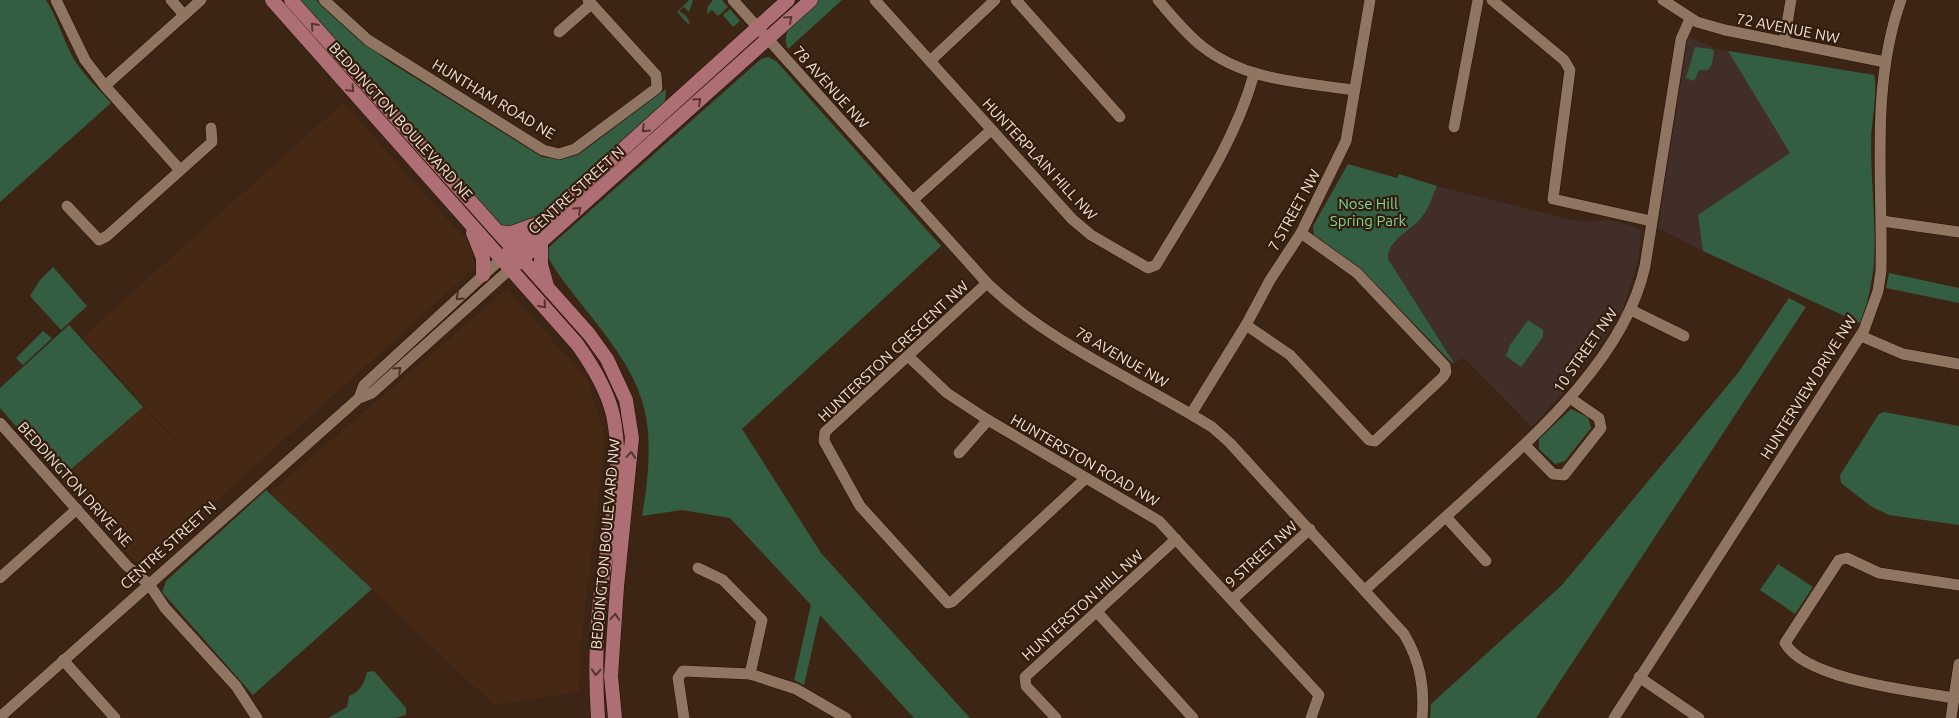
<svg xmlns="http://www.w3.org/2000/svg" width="1959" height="718" viewBox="0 0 1959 718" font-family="Ubuntu,sans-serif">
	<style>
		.built { fill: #462915 }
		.education { fill: #412e29 }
		.green { fill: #335e41 }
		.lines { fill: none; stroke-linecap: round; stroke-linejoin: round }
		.minor-casing { stroke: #230e01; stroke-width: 12 }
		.major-casing { stroke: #230e01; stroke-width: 15 }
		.minor { stroke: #917563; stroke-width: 11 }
		.major { stroke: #ad6f73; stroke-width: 14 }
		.oneway { stroke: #57352b }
		.oneway2 { stroke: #4a3222 }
		.labels { text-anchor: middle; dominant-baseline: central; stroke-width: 4.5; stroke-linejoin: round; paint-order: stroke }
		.street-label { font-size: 15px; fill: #f0e0d6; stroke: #321c0c }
		.park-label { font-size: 15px; fill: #7bd99a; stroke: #321c0c }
	</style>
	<rect width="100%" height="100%" fill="#3d2516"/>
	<g class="built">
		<polygon points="343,103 472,247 475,267 224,494 144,571 61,479 143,407 199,466 83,337"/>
		<polygon points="507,289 586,378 603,430 604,448 580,650 579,692 494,705 270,493"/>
	</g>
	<g class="education">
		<polygon points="1690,37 1717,49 1874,75 1871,154 1875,265 1866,307 1860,323 1703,251 1658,228 1687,41"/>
		<polygon points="1437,186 1563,218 1586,222 1607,220 1634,226 1641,231 1638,261 1623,309 1601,343 1564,391 1532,427 1464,358 1454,363 1388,259 1389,250 1392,244 1423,217"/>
	</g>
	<g class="green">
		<path d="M0,0H46C57,17 62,36 71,54C81,73 97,87 111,103L0,202Z"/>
		<polygon points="298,0 316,0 348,30 388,61 542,157 561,159 578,155 666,89 665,102 564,197 529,222 504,228 496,222"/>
		<polygon points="689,0 693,0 689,12 684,7 679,11 686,16 690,23 688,24 677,12"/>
		<polygon points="713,0 722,0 728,7 718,16 712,10 707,14 708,6"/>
		<path d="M818,0H842L788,49C778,28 804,13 818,0Z"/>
		<polygon points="730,9 740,21 733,27 723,15"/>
		<polygon points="1695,47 1712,49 1714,51 1712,64 1708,70 1699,70 1694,81 1686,78"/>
		<path d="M1728,51L1874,75C1878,87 1872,121 1871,136C1870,201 1885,261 1860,323L1703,251L1698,215L1790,153Z"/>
		<path d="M769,57L777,62L941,246L742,429L821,553L970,718H914L820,615L804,685L794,680L811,605L730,518L682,510L642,516C647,488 650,461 648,432C644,370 596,326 562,279C556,271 552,264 547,256L548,248L761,59Z"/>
		<path d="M1348,164L1397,178L1399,174L1437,186C1432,196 1429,209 1421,218C1411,231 1387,240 1388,259L1454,363H1452L1361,269L1314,235L1313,226Z"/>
		<polygon points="53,267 87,306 61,330 30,296 40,280"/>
		<polygon points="1889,273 1959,288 1959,303 1886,288"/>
		<polygon points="1789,298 1806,307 1536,718 1430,718 1431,704 1562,585 1738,373"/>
		<polygon points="1528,320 1543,330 1543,337 1521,367 1506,356 1510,345"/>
		<polygon points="69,325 143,407 61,478 0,408 0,388"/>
		<polygon points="43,331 52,338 23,365 16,358"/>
		<polygon points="1571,409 1588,417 1591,428 1565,461 1555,464 1539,449 1539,439"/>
		<polygon points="1884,412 1959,426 1959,525 1889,515 1872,507 1841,483 1840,475 1879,414"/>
		<polygon points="266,490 372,589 253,695 162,592 166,581"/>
		<polygon points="1778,564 1813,587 1795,614 1760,590"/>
		<path d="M374,671L406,708V715L395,718H328L347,707L349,696C360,692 364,684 367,672Z"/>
	</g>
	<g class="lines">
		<defs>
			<g id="minor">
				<polyline points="56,0 85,60 105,86 201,0"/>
				<polyline points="171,0 184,15"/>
				<polyline points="324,0 368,40 543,150 559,154 575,149 657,88 656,75 588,0"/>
				<path d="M733,0L987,283C1051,345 1137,380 1212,427L1230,443L1404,634C1420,661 1425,687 1422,718"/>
				<path d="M875,0L1072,219L1091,235L1148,268L1156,265C1192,204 1235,143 1254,74"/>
				<polyline points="1016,0 1120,117"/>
				<path d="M1158,0C1172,16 1186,34 1203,47C1246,81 1302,82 1353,90"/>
				<polyline points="1492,0 1564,60 1570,70 1553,199 1651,221"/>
				<polyline points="1663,0 1697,22 1725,30 1885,62"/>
				<polyline points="559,32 591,4"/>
				<polyline points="1784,42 1791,0"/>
				<polyline points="930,61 995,0"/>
				<polyline points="105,86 180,170"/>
				<polyline points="1454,127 1478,0"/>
				<polyline points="913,200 991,130"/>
				<polyline points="67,206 99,240 107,236 212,142 211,128"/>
				<polyline points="1882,221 1959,232"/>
				<polyline points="987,283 825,432 824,441 860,506 948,603 952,602 1086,478"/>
				<polyline points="1631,310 1684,336"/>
				<polyline points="1246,325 1290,355 1369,440 1375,441 1443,377 1446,372 1445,366 1357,273 1301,233"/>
				<polyline points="1861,336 1903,354 1959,364"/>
				<polyline points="909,357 947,393 988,420 1159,521 1319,695 1311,718"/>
				<polyline points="359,398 364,385 501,259"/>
				<polyline points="1191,414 1246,325 1270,280 1301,233 1346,141 1370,0"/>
				<polyline points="0,423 127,566 149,584 165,608 236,686 257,718"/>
				<polyline points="1525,445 1553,474 1564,475 1601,428 1599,418 1570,398"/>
				<polyline points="959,453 988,420"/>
				<polyline points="1446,517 1486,561"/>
				<polyline points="698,568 723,580 762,620 750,674"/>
				<polyline points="0,578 77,509"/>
				<path d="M1366,589C1401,557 1437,525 1473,492C1538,433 1626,355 1645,266L1681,39L1690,19"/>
				<polyline points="1232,600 1310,529"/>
				<polyline points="1097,612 1193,718"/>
				<polyline points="63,660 115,718"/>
				<polyline points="1639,677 1699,718"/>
				<path d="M1954,698C1914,691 1806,680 1785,643L1839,560L1847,558L1879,573L1959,585"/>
				<polyline points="0,717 359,398 372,393 510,269"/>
				<polyline points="684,718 678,678 683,671 750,674 796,689 846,718"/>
				<polyline points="1056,718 1026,686 1025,677 1176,539"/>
				<path d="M1614,718L1864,330L1878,291L1881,271C1883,181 1870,87 1901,0"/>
				<polyline points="1951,718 1959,664"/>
			</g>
			<g id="major">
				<path d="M272,0L577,344C592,365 607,389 613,415C625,471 609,532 601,589C596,631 595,675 598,718"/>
				<polyline points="291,0 589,334 607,359 626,400 632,438 617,587 611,676 615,718"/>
				<polyline points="498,232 511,233 536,224"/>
				<polyline points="473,233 483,258 483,275"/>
				<polyline points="541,242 541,264 547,286"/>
				<polyline points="506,255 788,0"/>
				<polyline points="515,265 811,0"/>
			</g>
		</defs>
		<use href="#minor" class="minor-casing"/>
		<use href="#major" class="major-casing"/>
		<use href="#minor" class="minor"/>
		<use href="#major" class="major"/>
	</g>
	<defs><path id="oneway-chevron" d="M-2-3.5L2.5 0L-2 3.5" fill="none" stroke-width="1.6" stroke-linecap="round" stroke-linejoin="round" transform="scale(1.25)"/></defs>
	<g class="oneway">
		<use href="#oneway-chevron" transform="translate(789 19) rotate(-42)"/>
		<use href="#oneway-chevron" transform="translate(314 26) rotate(-132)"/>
		<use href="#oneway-chevron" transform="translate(351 89) rotate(48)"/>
		<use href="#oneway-chevron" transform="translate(698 101) rotate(-42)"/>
		<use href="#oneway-chevron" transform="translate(645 129) rotate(137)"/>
		<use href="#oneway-chevron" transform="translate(578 210) rotate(-42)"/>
		<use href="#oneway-chevron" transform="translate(543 305) rotate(48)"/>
		<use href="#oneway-chevron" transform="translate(631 455) rotate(-85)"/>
		<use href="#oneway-chevron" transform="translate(615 617) rotate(-86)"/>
		<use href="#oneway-chevron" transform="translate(596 672) rotate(93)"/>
	</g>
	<g class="oneway2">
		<use href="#oneway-chevron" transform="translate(459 297) rotate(137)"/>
		<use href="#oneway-chevron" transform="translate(398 370) rotate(-42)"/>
	</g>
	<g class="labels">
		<g class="street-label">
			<text transform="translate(1788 28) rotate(11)">72 AVENUE NW</text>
			<text transform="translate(831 87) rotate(48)">78 AVENUE NW</text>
			<text transform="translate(494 99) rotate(31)">HUNTHAM ROAD NE</text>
			<text transform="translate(401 121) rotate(48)">BEDDINGTON BOULEVARD NE</text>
			<text transform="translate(1040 159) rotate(47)">HUNTERPLAIN HILL NW</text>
			<text transform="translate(576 190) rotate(-42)">CENTRE STREET N</text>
			<text transform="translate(1294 210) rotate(-61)">7 STREET NW</text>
			<text transform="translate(1585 350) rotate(-55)">10 STREET NW</text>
			<text transform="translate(893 351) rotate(-43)">HUNTERSTON CRESCENT NW</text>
			<text transform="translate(1122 357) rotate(30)">78 AVENUE NW</text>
			<text transform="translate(1808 387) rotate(-58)">HUNTERVIEW DRIVE NW</text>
			<text transform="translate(1085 460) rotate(30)">HUNTERSTON ROAD NW</text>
			<text transform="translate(75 484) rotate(48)">BEDDINGTON DRIVE NE</text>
			<text transform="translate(605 544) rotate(-85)">BEDDINGTON BOULEVARD NW</text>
			<text transform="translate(168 545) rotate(-42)">CENTRE STREET N</text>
			<text transform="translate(1261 554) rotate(-42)">9 STREET NW</text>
			<text transform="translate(1082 605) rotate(-42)">HUNTERSTON HILL NW</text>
		</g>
		<g class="park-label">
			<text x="1368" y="203">Nose Hill<tspan x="1368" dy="17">Spring Park</tspan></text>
		</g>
	</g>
</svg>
